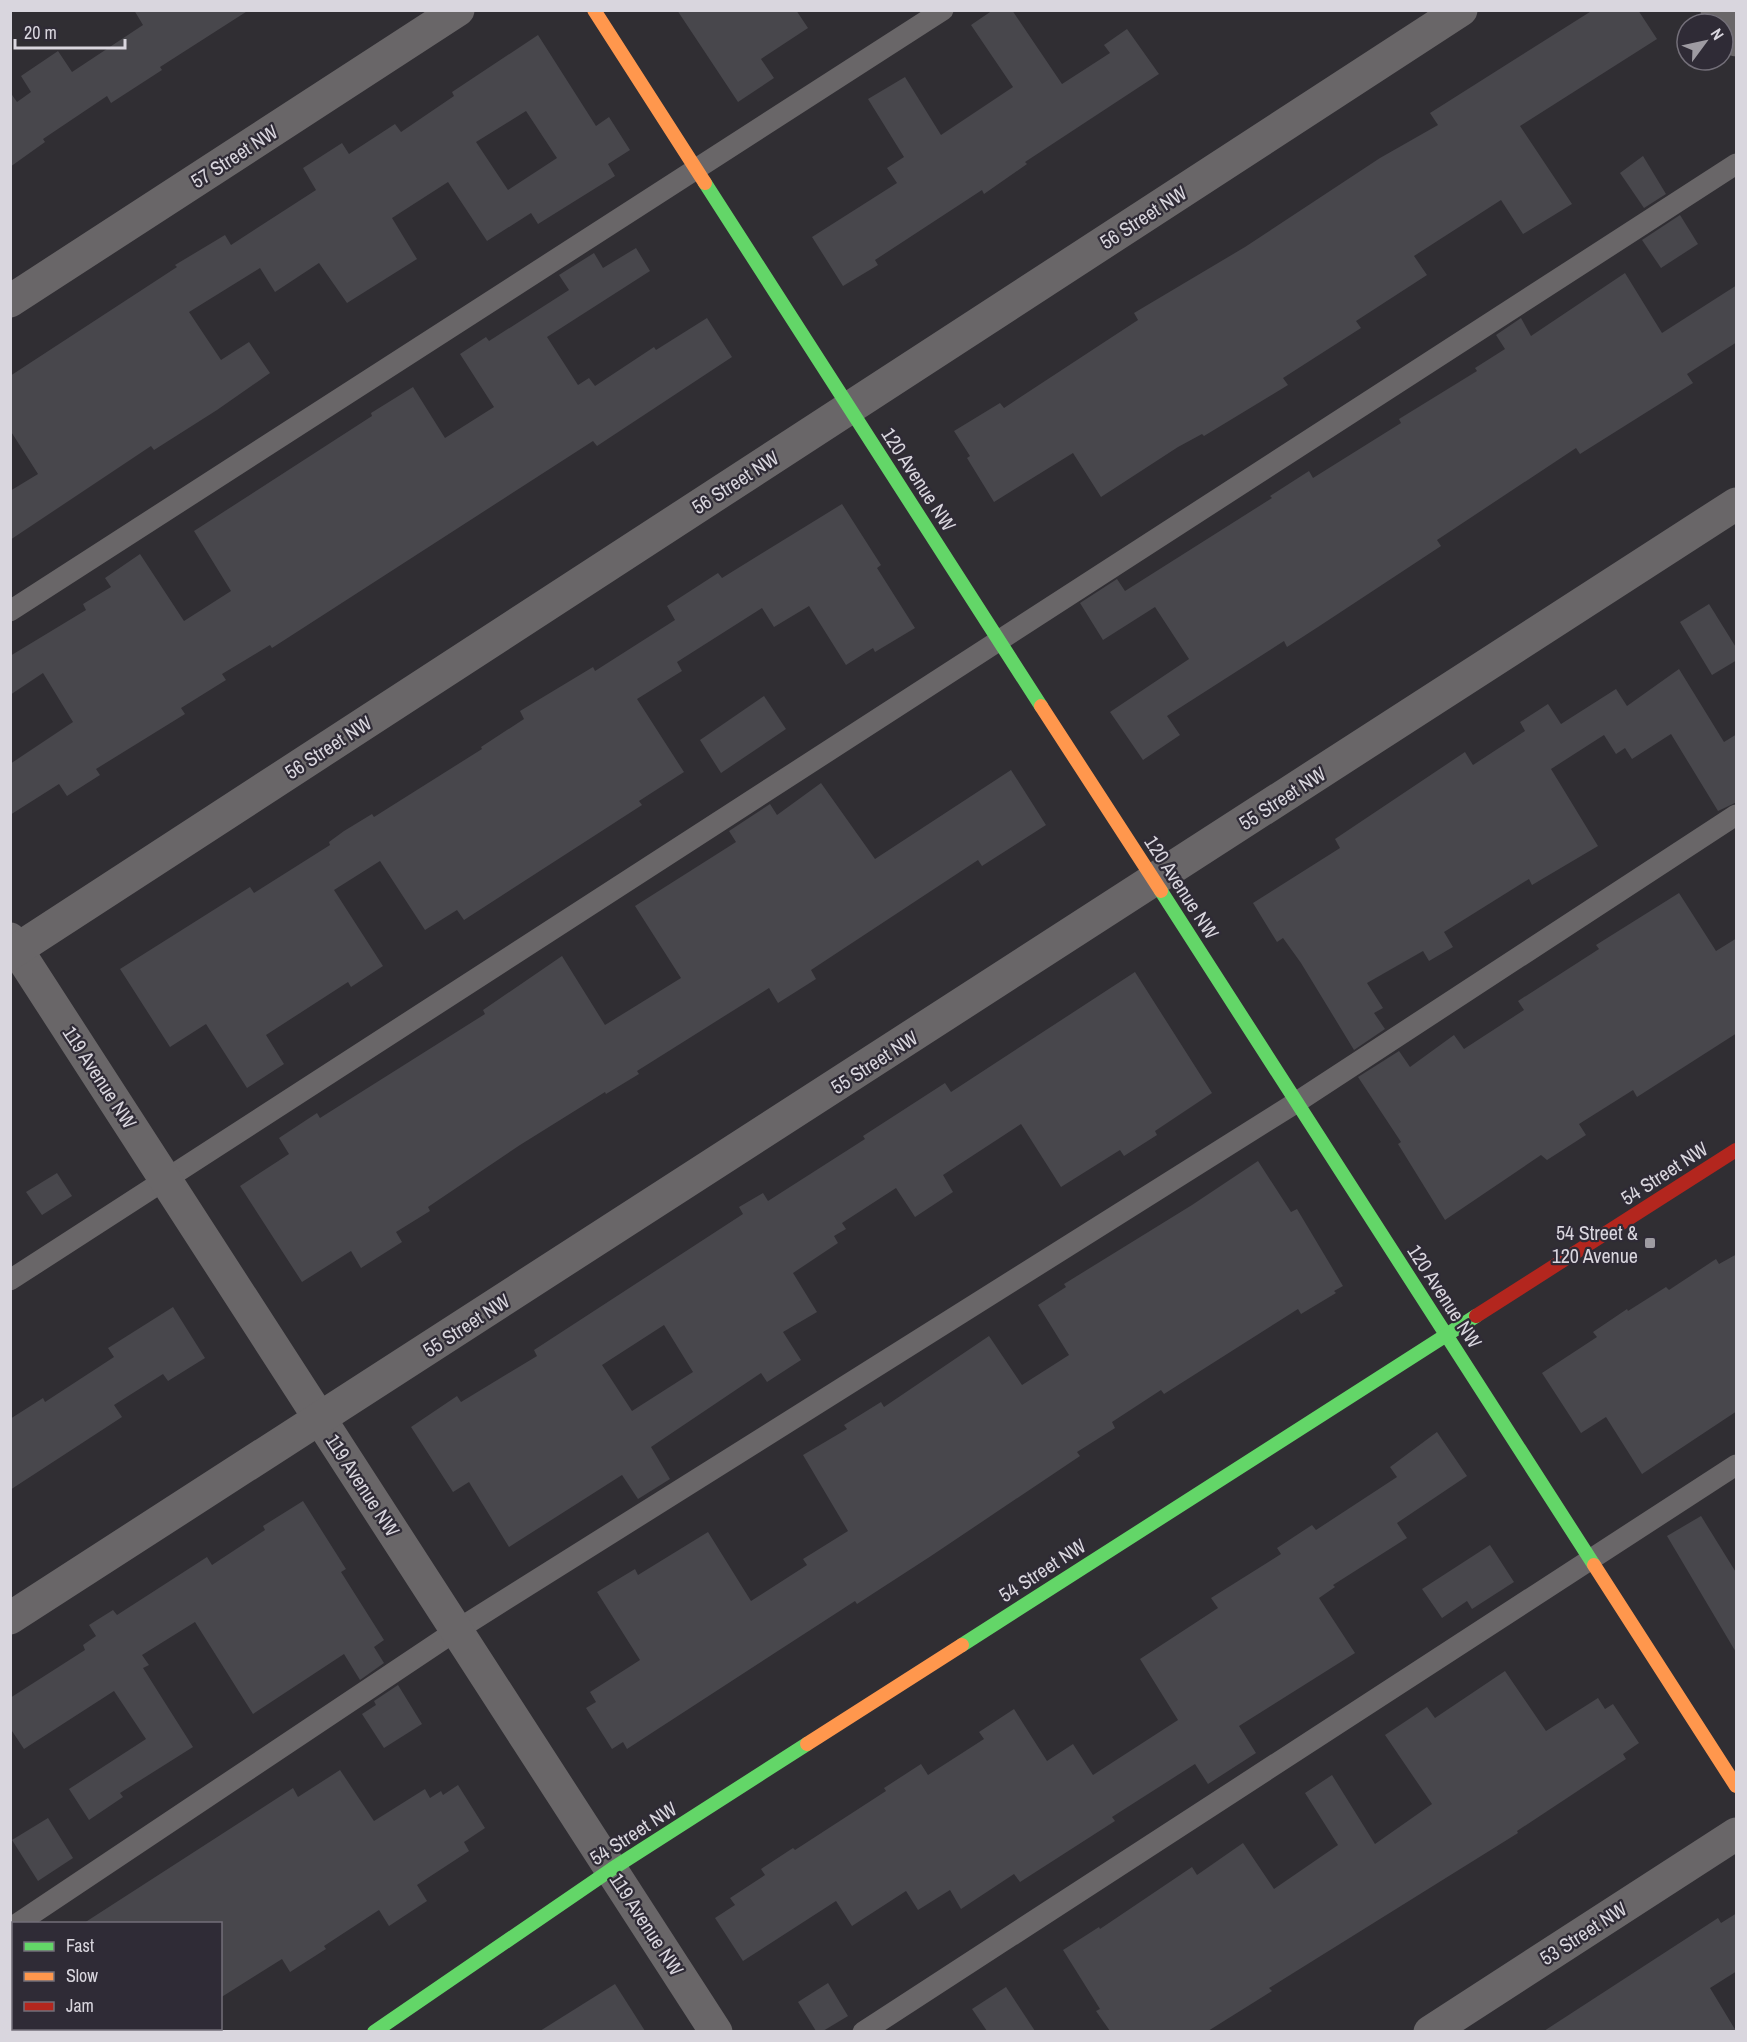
<svg xmlns="http://www.w3.org/2000/svg" width="1747" height="2042" viewBox="0 0 1747 2042" font-family="'Archivo Narrow',sans-serif">
	<style>
		.building { fill: #48474c; fill-rule: evenodd }
		.lines { fill: none; stroke-linecap: round; stroke-linejoin: round }
		.lane { stroke: #696668; stroke-width: 21 }
		.street { stroke: #696668; stroke-width: 33 }
		.fast { stroke: #63d668; stroke-width: 14 }
		.slow { stroke: #ff974d; stroke-width: 14 }
		.jam { stroke: #b3261e; stroke-width: 14 }
		.poi-dot { fill: #9e9ba2; stroke: #2f2b36; stroke-width: 2 }
		.labels { text-anchor: middle; dominant-baseline: central; stroke-width: 4.5; stroke-linejoin: round; paint-order: stroke }
		.street-label { font-size: 20px; fill: #d9d6de; stroke: #2f2b36 }
		.poi-label { font-size: 20px; fill: #d9d6de; stroke: #2f2b36; text-anchor: end }
	</style>
	<rect width="100%" height="100%" fill="#302e33"/>
	<g class="building">
		<polygon points="134,10 249,10 160,67 162,70 111,103 107,96 43,139 45,142 10,167 10,92 17,102 31,92 21,76 58,51 72,72 143,25"/>
		<polygon points="677,10 796,10 808,28 761,59 774,78 738,102"/>
		<polygon points="993,10 1012,10 1062,84 1110,53 1104,45 1127,29 1159,74 1025,162 1027,164 984,194 982,190 875,260 878,265 843,286 812,237 897,183 887,168 904,157 868,99 905,77 941,135 1013,87 971,25"/>
		<polygon points="1593,10 1638,10 1657,39 1520,126 1572,204 1523,234 1501,200 1414,256 1427,275 1356,321 1361,328 1283,378 1288,385 1204,436 1202,434 1178,447 1101,497 1073,453 994,502 967,458 970,456 954,431 1000,403 1004,408 1138,320 1134,313 1245,247 1380,158 1438,125 1430,113"/>
		<path d="M538,35L596,126L609,117L630,150L608,164L615,176L538,224L531,213L487,241L448,182L392,218L417,259L347,303L319,263L275,292L260,268L189,312L221,360L249,342L270,373L217,410L154,450L151,446L10,540V491L38,474L10,430V376L177,267L175,265L225,235L231,245L316,190L303,168L342,143L349,154L395,124L401,132L454,96L452,92ZM526,111L557,158L508,190L476,142Z"/>
		<polygon points="1643,156 1666,194 1644,208 1620,173"/>
		<polygon points="1680,215 1698,244 1661,268 1642,240"/>
		<polygon points="636,248 650,271 547,337 578,385 589,378 595,386 654,347 656,350 707,318 732,357 597,446 593,441 272,648 270,645 222,674 226,680 181,708 185,714 96,769 100,775 67,796 59,784 10,815 10,764 73,722 43,673 10,695 10,656 86,610 83,604 111,587 105,578 140,554 184,621 231,591 194,531 372,416 371,413 413,387 445,438 494,407 460,354 486,337 489,341 569,290 559,275 594,253 603,268"/>
		<polygon points="1625,273 1662,333 1737,285 1737,342 1687,374 1693,383 1580,454 1576,448 1437,540 1441,546 1318,627 1287,647 1284,641 1167,716 1180,735 1143,760 1110,712 1189,659 1155,607 1103,640 1080,603 1117,579 1125,591 1272,498 1270,496 1309,471 1313,478 1401,423 1399,419 1477,371 1475,368 1505,349 1496,335 1521,318 1531,336"/>
		<polygon points="842,504 881,565 877,568 915,628 875,652 873,648 846,665 809,606 774,627 762,608 677,662 682,671 637,699 684,772 639,801 642,805 464,920 457,910 425,930 380,861 334,890 383,966 351,987 348,982 266,1035 284,1064 247,1088 206,1024 170,1047 120,969 250,887 254,893 330,845 329,842 344,831 372,814 374,817 482,749 481,747 524,719 520,711 593,667 595,671 675,620 667,606 718,573 722,578"/>
		<polygon points="1709,604 1737,649 1737,660 1712,675 1680,622"/>
		<polygon points="1679,669 1724,742 1737,734 1737,802 1718,811 1671,734 1632,759 1625,748 1616,754 1604,735 1551,769 1598,846 1532,885 1529,879 1444,932 1453,947 1429,961 1423,951 1367,983 1383,1008 1374,1013 1385,1029 1354,1050 1301,963 1283,938 1277,942 1253,903 1340,848 1335,839 1465,752 1473,765 1525,731 1520,722 1548,704 1561,724 1616,689 1627,706"/>
		<polygon points="764,696 786,729 721,773 700,740"/>
		<polygon points="1011,770 1046,825 982,866 978,860 811,970 816,979 778,1003 769,988 637,1071 639,1074 606,1094 605,1092 520,1145 428,1207 430,1211 396,1232 402,1242 361,1268 351,1251 302,1282 240,1186 289,1154 279,1138 317,1113 320,1118 485,1014 483,1010 562,956 605,1025 681,978 635,906 736,842 729,831 770,804 777,815 821,783 875,859"/>
		<polygon points="1679,893 1716,951 1737,938 1737,1033 1637,1097 1633,1090 1579,1124 1586,1135 1547,1160 1541,1155 1445,1220 1398,1144 1401,1142 1358,1077 1399,1051 1410,1067 1454,1035 1464,1049 1524,1010 1518,1001 1599,949 1596,945"/>
		<path d="M1135,972L1212,1093L1155,1131L1157,1135L1124,1156L1120,1150L1061,1187L1021,1124L943,1175L953,1192L915,1217L896,1188L842,1223L846,1229L834,1236L838,1243L793,1273L817,1312L783,1332L801,1360L767,1382L761,1373L651,1447L670,1479L638,1499L622,1475L509,1547L469,1482L453,1492L411,1427L457,1396L461,1402L537,1356L534,1350L743,1214L739,1207L763,1193L768,1201L865,1139L863,1136L945,1083L951,1092ZM664,1325L693,1372L632,1411L602,1365Z"/>
		<polygon points="1258,1161 1291,1212 1297,1209 1343,1286 1334,1291 1336,1293 1301,1314 1298,1309 1164,1394 1161,1390 1112,1422 1115,1428 1077,1452 1080,1456 931,1556 857,1604 855,1601 627,1749 623,1742 612,1749 586,1708 596,1702 590,1692 640,1660 597,1592 635,1569 638,1575 708,1532 751,1601 807,1565 803,1559 848,1531 803,1455 847,1429 844,1425 881,1402 884,1407 989,1336 1022,1385 1069,1355 1038,1305 1066,1287 1064,1284 1192,1205"/>
		<polygon points="57,1173 72,1196 42,1215 26,1192"/>
		<polygon points="1737,1254 1737,1411 1642,1474 1606,1417 1581,1433 1542,1373 1597,1337 1593,1332 1627,1309 1628,1311 1666,1287 1669,1290 1716,1259 1719,1264"/>
		<polygon points="173,1307 205,1358 168,1381 163,1374 114,1405 122,1417 10,1490 10,1419 43,1398 45,1402 114,1357 108,1348"/>
		<polygon points="1437,1432 1467,1476 1397,1523 1407,1538 1333,1585 1335,1587 1319,1598 1355,1653 1239,1726 1256,1753 1208,1784 1195,1764 1112,1817 1115,1821 1020,1882 1014,1874 961,1909 950,1890 918,1910 906,1891 852,1926 836,1901 743,1961 715,1918 735,1905 730,1898 765,1875 761,1869 793,1848 795,1850 886,1791 884,1788 921,1764 928,1775 984,1739 979,1732 1014,1709 1047,1761 1073,1744 1093,1775 1178,1720 1140,1659 1218,1608 1211,1598 1281,1554 1277,1548 1312,1525 1316,1530 1397,1477 1390,1467"/>
		<polygon points="303,1501 346,1569 341,1572 384,1640 374,1647 384,1663 360,1680 344,1654 253,1714 195,1622 142,1655 149,1665 143,1668 193,1747 120,1793 123,1797 89,1820 69,1789 146,1739 114,1691 24,1749 10,1728 10,1698 85,1650 83,1645 96,1636 89,1625 113,1610 117,1615 207,1557 212,1565 265,1530 263,1526"/>
		<polygon points="1701,1516 1737,1574 1737,1654 1667,1536"/>
		<polygon points="1490,1545 1514,1582 1472,1609 1467,1601 1442,1618 1422,1589"/>
		<polygon points="1505,1671 1546,1731 1598,1698 1605,1709 1613,1704 1639,1743 1623,1754 1626,1759 1517,1831 1518,1833 1269,1988 1272,1991 1208,2031 1110,2031 1096,2011 1100,2009 1063,1950 1099,1927 1100,1929 1192,1867 1197,1875 1243,1843 1274,1889 1338,1845 1305,1793 1332,1775 1375,1844 1432,1804 1385,1735 1427,1707 1435,1718"/>
		<polygon points="398,1685 422,1724 384,1748 362,1714 376,1705 374,1701"/>
		<polygon points="340,1770 374,1821 425,1789 430,1798 441,1791 443,1795 458,1785 485,1828 464,1842 469,1851 417,1885 427,1901 389,1926 379,1910 324,1946 326,1949 290,1972 282,1959 220,1998 220,1923 84,1923 293,1788 298,1797"/>
		<polygon points="48,1818 73,1858 38,1881 12,1840"/>
		<polygon points="1737,1913 1737,1971 1710,1988 1736,2031 1544,2031 1718,1918 1721,1923"/>
		<polygon points="828,1983 848,2016 823,2031 816,2031 798,2002"/>
		<polygon points="615,1984 645,2031 540,2031"/>
		<polygon points="1006,1987 1035,2031 987,2031 972,2009"/>
	</g>
	<g class="lines">
		<g class="lane">
			<polyline points="10,611 943,10"/>
			<polyline points="10,1280 1736,164"/>
			<polyline points="17,1924 457,1630 1297,1102 1736,815"/>
			<polyline points="863,2032 1736,1465"/>
		</g>
		<g class="street">
			<polyline points="1717,10 1736,40"/>
			<polyline points="10,301 458,10"/>
			<polyline points="10,939 716,2032"/>
			<polyline points="10,954 1461,10"/>
			<polyline points="10,1618 1736,504"/>
			<polyline points="1430,2032 1736,1834"/>
		</g>
		<g class="fast">
			<polyline points="705,183 1041,706"/>
			<polyline points="1161,891 1594,1565"/>
			<polyline points="962,1645 1476,1316"/>
			<polyline points="374,2032 612,1869 807,1744"/>
		</g>
		<g class="slow">
			<polyline points="594,10 705,183"/>
			<polyline points="1041,706 1161,891"/>
			<polyline points="1594,1565 1736,1786"/>
			<polyline points="807,1744 962,1645"/>
		</g>
		<polyline class="jam" points="1476,1316 1736,1150"/>
	</g>
	<rect class="poi-dot" x="1644" y="1237" width="12" height="12" rx="3"/>
	<g class="labels">
		<g class="street-label">
			<text transform="translate(234 156) rotate(-33)">57 Street NW</text>
			<text transform="translate(1143 217) rotate(-33)">56 Street NW</text>
			<text transform="translate(919 479) rotate(57)">120 Avenue NW</text>
			<text transform="translate(735 482) rotate(-33)">56 Street NW</text>
			<text transform="translate(328 747) rotate(-33)">56 Street NW</text>
			<text transform="translate(1282 798) rotate(-33)">55 Street NW</text>
			<text transform="translate(1182 887) rotate(57)">120 Avenue NW</text>
			<text transform="translate(874 1062) rotate(-33)">55 Street NW</text>
			<text transform="translate(100 1077) rotate(57)">119 Avenue NW</text>
			<text transform="translate(1664 1173) rotate(-33)">54 Street NW</text>
			<text transform="translate(1445 1296) rotate(57)">120 Avenue NW</text>
			<text transform="translate(466 1325) rotate(-33)">55 Street NW</text>
			<text transform="translate(363 1485) rotate(57)">119 Avenue NW</text>
			<text transform="translate(1042 1570) rotate(-33)">54 Street NW</text>
			<text transform="translate(633 1833) rotate(-33)">54 Street NW</text>
			<text transform="translate(647 1924) rotate(57)">119 Avenue NW</text>
			<text transform="translate(1583 1933) rotate(-33)">53 Street NW</text>
		</g>
		<g class="poi-label">
			<text x="1638" y="1232">54 Street &amp;<tspan x="1638" dy="23">120 Avenue</tspan></text>
		</g>
	</g>
	<rect width="1747" height="2042" fill="none" stroke="#d9d6de" stroke-width="24"/>
	<rect x="12" y="1922" width="210" height="108" fill="#2f2b36" stroke="#736f79" stroke-width="1.5"/>
	<rect x="24" y="1942" width="30" height="9" fill="#63d668" stroke="#736f79" stroke-width="1.5"/>
	<text x="66" y="1952" font-size="18" fill="#d9d6de">Fast</text>
	<rect x="24" y="1972" width="30" height="9" fill="#ff974d" stroke="#736f79" stroke-width="1.5"/>
	<text x="66" y="1982" font-size="18" fill="#d9d6de">Slow</text>
	<rect x="24" y="2002" width="30" height="9" fill="#b3261e" stroke="#736f79" stroke-width="1.5"/>
	<text x="66" y="2012" font-size="18" fill="#d9d6de">Jam</text>
	<g transform="translate(1705 42) rotate(57)"><circle r="28" fill="#2f2b36" stroke="#736f79" stroke-width="1.5"/>
	<path d="M0-4.5L10 22L0 15L-10 22Z" fill="#9e9ba2"/>
	<text y="-9" font-size="16" font-weight="bold" text-anchor="middle" fill="#d9d6de">N</text>
	</g>
	<path d="M15 39v9h110v-9" fill="none" stroke="#d9d6de" stroke-width="3"/>
	<text x="24" y="39" font-size="18" fill="#d9d6de" stroke="#2f2b36" stroke-width="4.5" paint-order="stroke">20 m</text>
</svg>
